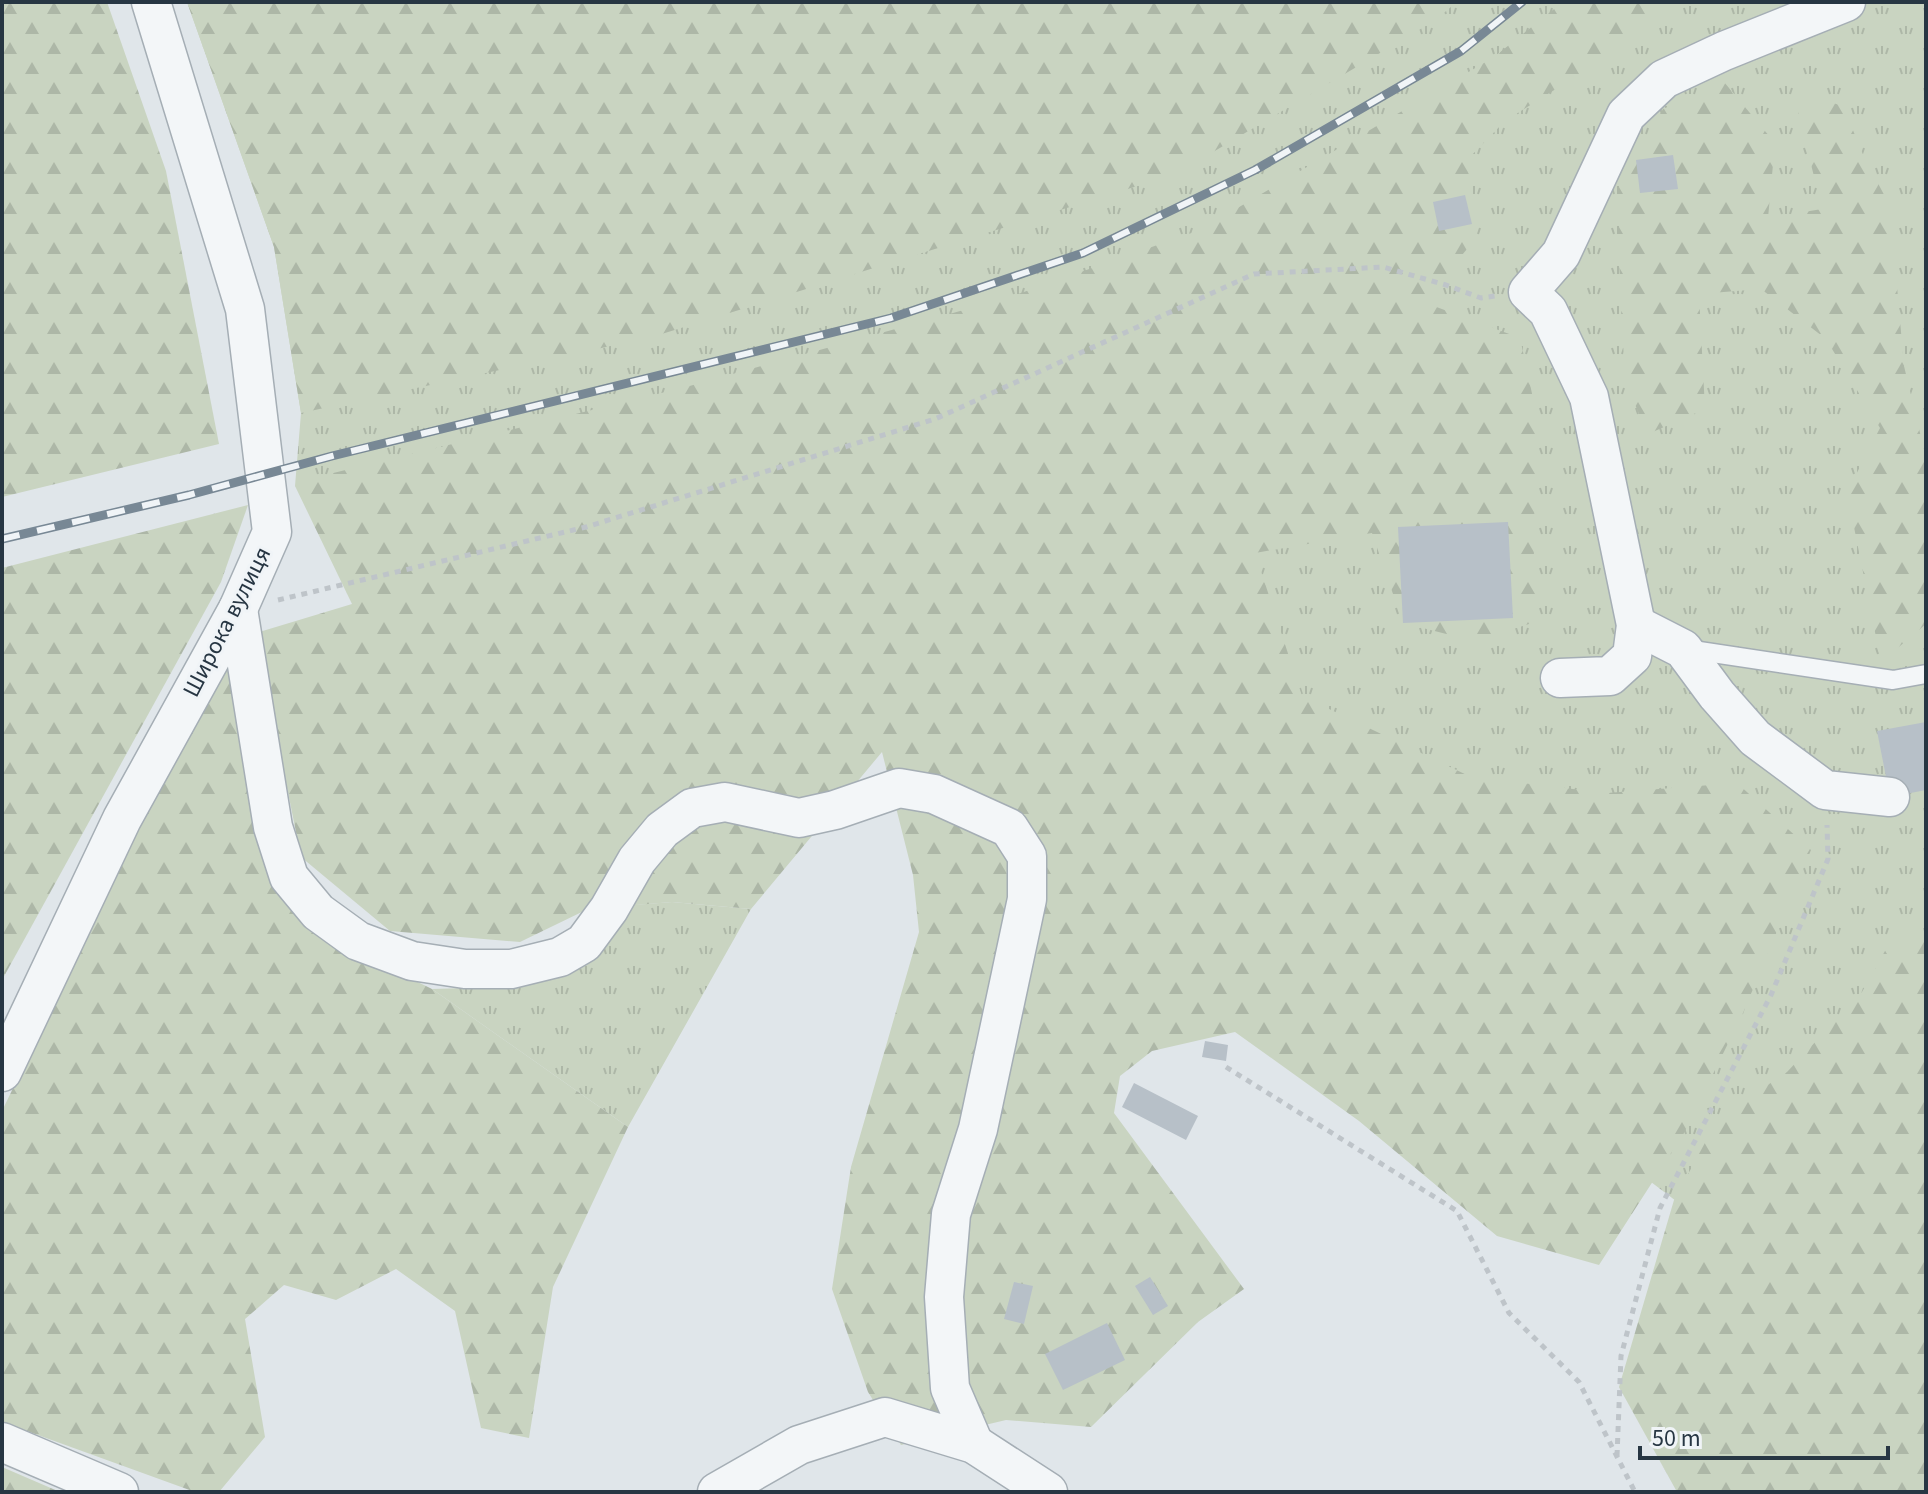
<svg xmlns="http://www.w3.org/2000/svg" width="1928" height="1494" viewBox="0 0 1928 1494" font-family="'Source Sans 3',sans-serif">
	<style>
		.grass { fill: url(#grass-tufts) }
		.forest { fill: url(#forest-firs) }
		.building { fill: #b7c0c8 }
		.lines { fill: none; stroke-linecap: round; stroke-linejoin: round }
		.service-casing { stroke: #a5aeb5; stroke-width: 21 }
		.minor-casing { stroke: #a5aeb5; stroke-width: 41 }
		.path { stroke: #bec4c9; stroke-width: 5; stroke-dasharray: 6 6; stroke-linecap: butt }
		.service { stroke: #f3f6f8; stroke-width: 18 }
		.minor { stroke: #f3f6f8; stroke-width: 38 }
		.rail-casing { stroke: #788895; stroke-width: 9 }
		.rail { stroke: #f0f4f7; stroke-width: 6; stroke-dasharray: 18; stroke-linecap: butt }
		.labels { text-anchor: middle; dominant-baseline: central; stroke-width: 6; stroke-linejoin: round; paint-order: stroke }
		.street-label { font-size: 24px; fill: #273643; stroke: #f0f4f7 }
	</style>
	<defs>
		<pattern id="grass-tufts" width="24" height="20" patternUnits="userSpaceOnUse" patternTransform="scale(2)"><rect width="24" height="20" fill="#c9d4c1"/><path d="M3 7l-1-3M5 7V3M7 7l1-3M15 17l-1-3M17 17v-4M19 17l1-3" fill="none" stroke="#adb7a7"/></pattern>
		<pattern id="forest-firs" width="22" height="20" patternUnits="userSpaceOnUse" patternTransform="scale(2)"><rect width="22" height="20" fill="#c9d4c1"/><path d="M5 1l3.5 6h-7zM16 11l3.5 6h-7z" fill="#adb7a7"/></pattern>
	</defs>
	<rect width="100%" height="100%" fill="#e0e6ea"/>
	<g class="grass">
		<polygon points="187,2 1926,2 1926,1391 1146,798 882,751 295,486 301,413 274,247"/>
		<polygon points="672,902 751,909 628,1127 432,989 501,987 620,906"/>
	</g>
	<g class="forest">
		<polygon points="2,2 107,2 166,171 219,444 2,497"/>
		<polygon points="187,2 1457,2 1434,21 1176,174 652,337 301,413 274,247"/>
		<polygon points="1563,2 1657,2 1656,26 1505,121 1467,160 1477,237 1423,302 1520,338 1539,426 1533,541 1539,621 1474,641 1403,623 1372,533 1255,553 1302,696 1471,777 1607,793 1737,783 1811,850 1743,1013 1684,1133 1599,1265 1497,1236 1359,1121 1235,1032 1152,1051 1120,1076 1114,1113 1244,1289 1198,1322 1091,1427 1006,1420 901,1445 868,1392 832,1289 851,1167 919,932 913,875 882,752 751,909 672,902 588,909 520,942 390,931 301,857 256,633 352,604 295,486 325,475 686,387 1007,298 1200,230 1494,57"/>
		<polygon points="1724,82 1775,143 1768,218 1822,209 1793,91 1843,106 1864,157 1890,206 1904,366 1926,458 1926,624 1881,662 1847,492 1880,428 1826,339 1761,289 1699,294 1705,409 1648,434 1625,382 1619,259 1619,185 1663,109"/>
		<polygon points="248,505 221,582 2,980 2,568"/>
		<polygon points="231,637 328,938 432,989 628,1127 553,1287 529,1438 481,1428 455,1311 396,1269 336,1300 284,1285 245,1319 265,1437 219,1492 195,1492 2,1422 2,1111"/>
		<polygon points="1926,933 1926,1492 1677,1492 1619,1387 1674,1200 1719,1117 1787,1072 1862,992 1890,942"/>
		<polygon points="2,1467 60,1492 2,1492"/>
	</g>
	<g class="building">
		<polygon points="1673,155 1678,189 1640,193 1636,160"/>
		<polygon points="1465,195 1472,224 1439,231 1433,202"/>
		<polygon points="1508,522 1513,618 1403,623 1398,527"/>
		<polygon points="1926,722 1926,790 1890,797 1877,731"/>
		<polygon points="1205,1041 1228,1045 1226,1061 1202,1057"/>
		<polygon points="1134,1083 1198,1116 1186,1140 1122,1107"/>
		<polygon points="1150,1277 1168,1306 1153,1315 1135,1286"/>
		<polygon points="1014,1282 1033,1286 1024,1324 1004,1319"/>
		<polygon points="1107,1323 1125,1360 1063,1390 1045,1354"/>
	</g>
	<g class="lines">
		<defs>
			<polyline id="service" points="1686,649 1893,680 1926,674"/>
			<g id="minor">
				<polyline points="238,609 273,827 289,877 318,912 358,941 412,961 465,969 511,969 560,957 584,943 609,909 637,860 662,830 692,808 725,802 799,818 835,810 899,788 934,794 1009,828 1027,856 1027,899 978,1129 951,1214 944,1297 950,1388 974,1444"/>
				<polyline points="1636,625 1683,649 1717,695 1755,738 1825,790 1890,797"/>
				<polyline points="1560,678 1610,676 1632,656 1636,625 1589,397 1548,311 1528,292 1561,254 1626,115 1664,79 1724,51 1846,2"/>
				<polyline points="2,1072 122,819 238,609 272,532 245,309 151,2"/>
				<polyline points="2,1442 119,1492"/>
				<polyline points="717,1492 799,1445 885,1417 974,1444 1048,1492"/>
			</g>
		</defs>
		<use href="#service" class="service-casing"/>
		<use href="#minor" class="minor-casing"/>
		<g class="path">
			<polyline points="278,600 586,527 935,419 1254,274 1383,267 1446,285 1481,298 1495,296"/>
			<polyline points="1226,1067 1457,1211 1509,1313 1579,1382 1635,1492"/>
			<polyline points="1617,1456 1621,1356 1660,1208 1771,995 1828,859 1827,825"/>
		</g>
		<use href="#service" class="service"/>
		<use href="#minor" class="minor"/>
		<defs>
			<polyline id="rail" points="2,539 189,495 332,456 891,318 1083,253 1255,170 1461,51 1522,2"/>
		</defs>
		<use href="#rail" class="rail-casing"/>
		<use href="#rail" class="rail"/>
	</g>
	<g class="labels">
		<g class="street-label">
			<text transform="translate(227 622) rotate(-63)">Широка вулиця</text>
		</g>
	</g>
	<rect width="1928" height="1494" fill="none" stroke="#273643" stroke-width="8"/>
	<path d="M1640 1446v12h248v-12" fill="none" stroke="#273643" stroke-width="4"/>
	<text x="1652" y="1446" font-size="24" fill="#273643" stroke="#f0f4f7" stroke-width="6" paint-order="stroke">50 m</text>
</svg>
